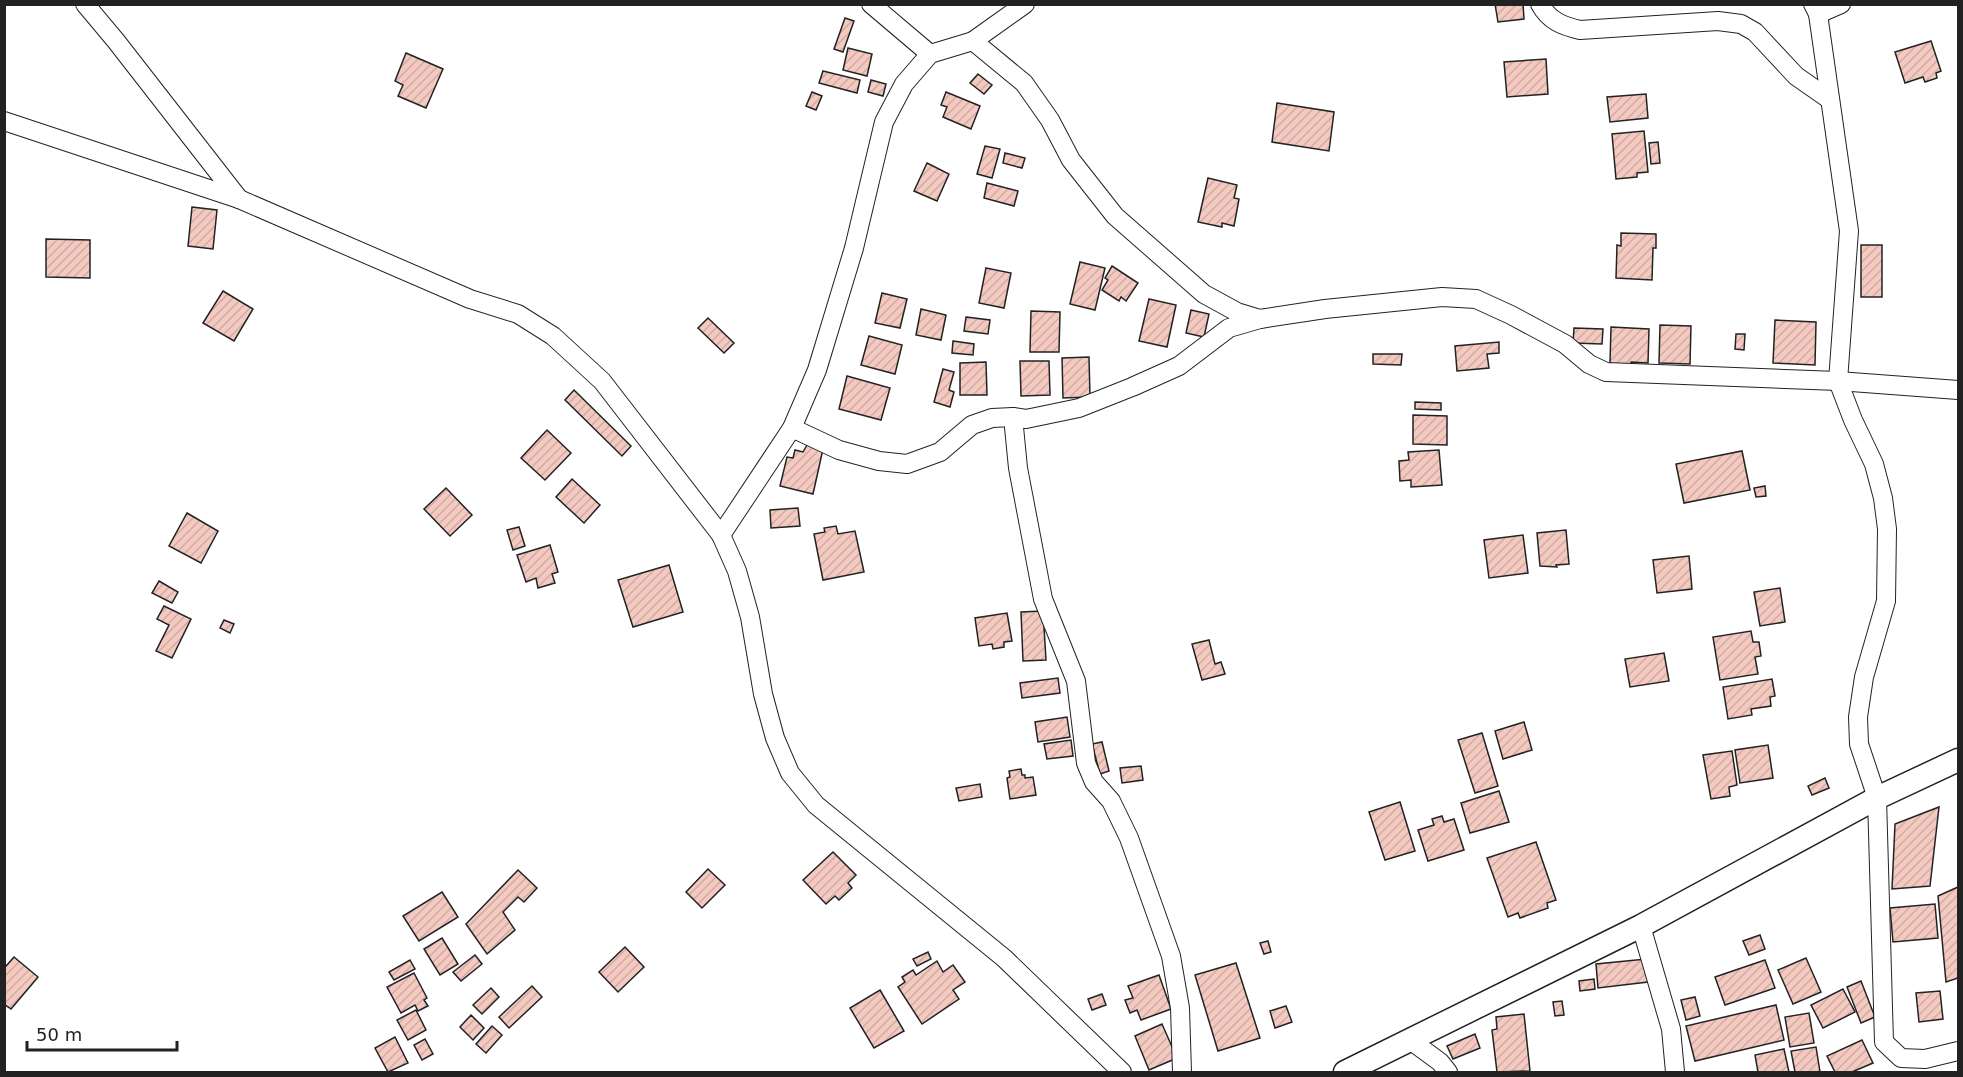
<svg xmlns="http://www.w3.org/2000/svg" width="1963" height="1077" viewBox="0 0 1963 1077" font-family="'DejaVu Sans',sans-serif">
	<style>
		.building { fill: url(#building-hatch); stroke: #222; stroke-width: 1.5 }
		.lines { fill: none; stroke-linecap: round; stroke-linejoin: round }
		.minor-casing { stroke: #222; stroke-width: 20 }
		.tertiary-casing { stroke: #222; stroke-width: 25 }
		.minor { stroke: #fff; stroke-width: 18 }
		.tertiary { stroke: #fff; stroke-width: 22 }
	</style>
	<defs>
		<pattern id="building-hatch" width="6" height="6" patternUnits="userSpaceOnUse" patternTransform="scale(1.5)"><rect width="6" height="6" fill="#f3c9c0"/><path d="M-1 1l2-2M0 6l6-6M5 7l2-2" fill="none" stroke="#d0aca5"/></pattern>
	</defs>
	<rect width="100%" height="100%" fill="#fff"/>
	<g class="building">
		<polygon points="1495,4 1523,4 1524,19 1498,22"/>
		<polygon points="845,18 854,21 843,52 834,49"/>
		<polygon points="1931,41 1941,71 1936,73 1937,78 1925,82 1923,77 1905,83 1895,52"/>
		<polygon points="848,48 872,54 867,76 843,70"/>
		<polygon points="406,53 443,69 426,108 398,96 403,85 395,81"/>
		<polygon points="1546,59 1548,94 1507,97 1504,62"/>
		<polygon points="823,71 860,80 857,93 819,83"/>
		<polygon points="978,74 992,85 984,94 970,83"/>
		<polygon points="871,80 886,84 883,96 868,92"/>
		<polygon points="812,92 822,96 816,110 806,106"/>
		<polygon points="946,92 980,106 971,129 943,117 947,107 941,105"/>
		<polygon points="1646,94 1648,118 1610,122 1607,97"/>
		<polygon points="1277,103 1334,112 1329,151 1272,142"/>
		<polygon points="1644,131 1648,172 1637,173 1637,177 1616,179 1612,134"/>
		<polygon points="1658,142 1660,163 1651,164 1649,143"/>
		<polygon points="985,146 1000,149 992,178 977,174"/>
		<polygon points="1005,153 1025,158 1022,168 1003,163"/>
		<polygon points="927,163 949,174 937,201 914,191"/>
		<polygon points="1208,178 1237,185 1234,198 1239,199 1234,226 1222,223 1222,227 1198,222"/>
		<polygon points="987,183 1018,191 1014,206 984,198"/>
		<polygon points="192,207 217,210 213,249 188,246"/>
		<polygon points="1621,233 1656,234 1656,248 1653,248 1652,280 1616,278 1617,245 1621,246"/>
		<polygon points="46,239 90,240 90,278 46,277"/>
		<rect x="1861" y="245" width="21" height="52"/>
		<polygon points="1080,262 1105,268 1095,310 1070,304"/>
		<polygon points="1112,266 1138,283 1126,301 1121,297 1119,301 1102,290 1108,280 1105,278"/>
		<polygon points="986,268 1011,273 1004,308 979,303"/>
		<polygon points="223,291 253,309 234,341 203,323"/>
		<polygon points="882,293 907,299 900,328 875,323"/>
		<polygon points="1149,299 1176,305 1167,347 1139,341"/>
		<polygon points="921,309 946,315 941,340 916,335"/>
		<polygon points="1191,310 1209,314 1204,337 1186,333"/>
		<polygon points="1031,311 1060,312 1059,352 1030,352"/>
		<polygon points="966,317 990,320 988,334 964,331"/>
		<polygon points="708,318 734,343 724,353 698,328"/>
		<polygon points="1775,320 1816,322 1815,365 1773,363"/>
		<polygon points="1660,325 1691,326 1690,364 1659,363"/>
		<polygon points="1611,327 1649,329 1648,363 1631,362 1631,369 1610,363"/>
		<polygon points="1574,328 1603,329 1602,344 1573,343"/>
		<polygon points="1736,334 1745,334 1744,350 1735,349"/>
		<polygon points="869,336 902,345 895,374 861,365"/>
		<polygon points="953,341 974,344 973,355 952,353"/>
		<polygon points="1499,342 1499,353 1487,354 1489,368 1457,371 1455,346"/>
		<polygon points="1373,354 1402,354 1401,365 1373,364"/>
		<polygon points="1089,357 1090,397 1063,398 1062,358"/>
		<polygon points="1020,361 1049,361 1050,395 1021,396"/>
		<polygon points="986,362 987,395 960,395 960,363"/>
		<polygon points="943,369 954,372 949,390 954,392 950,407 934,402"/>
		<polygon points="847,376 890,388 881,420 839,409"/>
		<polygon points="574,390 631,446 622,456 565,400"/>
		<polygon points="1415,402 1441,403 1441,410 1415,409"/>
		<polygon points="1413,415 1447,416 1447,445 1413,444"/>
		<polygon points="547,430 571,453 545,480 521,458"/>
		<polygon points="807,445 823,449 813,494 780,486 787,457 793,458 795,450 803,452"/>
		<polygon points="1439,450 1442,485 1411,487 1411,480 1400,481 1399,461 1409,460 1408,452"/>
		<polygon points="1742,451 1750,490 1684,503 1676,464"/>
		<polygon points="572,479 600,505 584,523 556,497"/>
		<polygon points="1765,486 1766,496 1756,497 1754,488"/>
		<polygon points="446,488 472,515 450,536 424,509"/>
		<polygon points="798,508 800,526 771,528 770,510"/>
		<polygon points="187,513 218,531 201,563 169,546"/>
		<polygon points="836,526 838,534 855,531 864,572 823,580 814,534 825,532 824,528"/>
		<polygon points="519,527 525,546 513,550 507,530"/>
		<polygon points="1566,530 1569,564 1556,565 1557,567 1540,566 1537,533"/>
		<polygon points="1523,535 1528,573 1489,578 1484,540"/>
		<polygon points="550,545 558,572 552,574 555,583 538,588 536,578 526,582 517,555"/>
		<polygon points="1689,556 1692,589 1657,593 1653,560"/>
		<polygon points="669,565 683,612 633,627 618,580"/>
		<polygon points="159,581 178,592 172,603 152,593"/>
		<polygon points="1780,588 1785,622 1760,626 1754,592"/>
		<polygon points="164,606 191,619 172,658 156,651 169,625 157,619"/>
		<polygon points="1043,611 1046,660 1023,661 1021,612"/>
		<polygon points="1007,613 1012,641 1004,642 1004,647 993,649 992,644 979,646 975,618"/>
		<polygon points="224,620 234,624 230,633 220,628"/>
		<polygon points="1751,631 1753,642 1759,642 1761,656 1755,657 1758,674 1720,680 1713,637"/>
		<polygon points="1209,640 1215,664 1221,662 1225,674 1202,680 1192,644"/>
		<polygon points="1664,653 1669,681 1630,687 1625,659"/>
		<polygon points="1058,678 1060,693 1022,698 1020,683"/>
		<polygon points="1772,679 1775,696 1770,697 1771,706 1751,709 1752,715 1728,719 1723,687"/>
		<polygon points="1067,717 1070,737 1038,742 1035,722"/>
		<polygon points="1524,722 1532,750 1503,759 1495,731"/>
		<polygon points="1482,733 1498,786 1475,793 1458,740"/>
		<polygon points="1071,740 1073,756 1047,759 1044,744"/>
		<polygon points="1102,742 1109,771 1100,774 1092,744"/>
		<polygon points="1768,745 1773,778 1740,783 1735,750"/>
		<polygon points="1732,751 1737,785 1729,787 1730,796 1711,799 1703,755"/>
		<polygon points="1141,766 1143,780 1122,783 1120,768"/>
		<polygon points="1021,769 1022,775 1025,775 1025,778 1033,777 1036,795 1010,799 1007,778 1010,777 1009,771"/>
		<polygon points="1825,778 1829,788 1812,795 1808,786"/>
		<polygon points="980,784 982,797 959,801 956,788"/>
		<polygon points="1499,791 1509,822 1470,833 1461,803"/>
		<polygon points="1400,802 1415,851 1385,860 1369,812"/>
		<polygon points="1939,807 1930,886 1892,889 1895,824"/>
		<polygon points="1442,816 1444,822 1454,819 1464,850 1428,861 1418,830 1434,825 1432,819"/>
		<polygon points="1536,842 1556,900 1547,903 1548,908 1520,918 1518,913 1508,917 1487,858"/>
		<polygon points="833,852 856,875 848,883 852,888 839,900 835,896 826,904 803,880"/>
		<polygon points="708,869 725,885 702,908 686,892"/>
		<polygon points="518,870 537,888 524,902 518,897 503,912 515,930 487,954 466,924"/>
		<polygon points="1958,887 1958,978 1946,982 1938,896"/>
		<polygon points="442,892 458,917 419,941 403,916"/>
		<polygon points="1935,904 1938,938 1893,942 1890,908"/>
		<polygon points="1760,935 1765,949 1749,955 1743,941"/>
		<polygon points="442,938 458,964 440,975 424,949"/>
		<polygon points="1268,941 1271,952 1264,954 1260,943"/>
		<polygon points="625,947 644,967 618,992 599,972"/>
		<polygon points="928,952 931,959 917,966 913,959"/>
		<polygon points="475,955 482,964 461,981 453,972"/>
		<polygon points="14,957 38,977 11,1009 4,1004 4,965 6,966"/>
		<polygon points="1806,958 1821,992 1793,1004 1778,970"/>
		<polygon points="1646,959 1648,982 1598,988 1596,964"/>
		<polygon points="410,960 415,969 394,980 389,972"/>
		<polygon points="1765,960 1775,988 1725,1005 1715,977"/>
		<polygon points="937,961 943,972 953,965 965,982 953,990 959,999 922,1024 898,987 905,982 902,977 913,970 916,975"/>
		<polygon points="1236,963 1260,1038 1218,1051 1195,975"/>
		<polygon points="414,973 427,998 424,1000 428,1006 418,1011 415,1005 401,1013 387,987"/>
		<polygon points="1159,975 1171,1009 1141,1020 1137,1010 1130,1013 1125,1000 1133,998 1128,986"/>
		<polygon points="1594,979 1595,989 1580,991 1579,981"/>
		<polygon points="1861,981 1875,1017 1861,1023 1847,987"/>
		<polygon points="532,986 542,997 509,1028 499,1017"/>
		<polygon points="491,988 499,997 482,1014 473,1005"/>
		<polygon points="1843,989 1855,1012 1823,1028 1811,1005"/>
		<polygon points="880,990 904,1031 874,1048 850,1008"/>
		<polygon points="1940,991 1943,1019 1919,1022 1916,993"/>
		<polygon points="1102,994 1106,1005 1092,1010 1088,999"/>
		<polygon points="1695,997 1700,1016 1686,1020 1681,1000"/>
		<polygon points="1562,1001 1564,1015 1555,1016 1553,1002"/>
		<polygon points="1776,1005 1784,1040 1695,1061 1686,1026"/>
		<polygon points="1286,1006 1292,1022 1275,1028 1270,1011"/>
		<polygon points="416,1010 426,1030 408,1040 397,1020"/>
		<polygon points="1809,1013 1814,1043 1790,1047 1785,1017"/>
		<polygon points="1524,1014 1530,1071 1497,1072 1492,1030 1497,1029 1496,1017"/>
		<polygon points="471,1015 484,1028 473,1040 460,1027"/>
		<polygon points="1162,1024 1177,1058 1149,1070 1135,1036"/>
		<polygon points="492,1026 502,1035 486,1053 476,1044"/>
		<polygon points="1475,1034 1480,1048 1453,1059 1447,1046"/>
		<polygon points="395,1037 408,1063 388,1072 375,1048"/>
		<polygon points="425,1039 433,1054 422,1060 414,1045"/>
		<polygon points="1862,1040 1873,1063 1852,1072 1835,1072 1827,1056"/>
		<polygon points="1816,1047 1820,1072 1795,1072 1791,1051"/>
		<polygon points="1784,1049 1789,1072 1758,1072 1755,1055"/>
	</g>
	<g class="lines">
		<defs>
			<g id="minor">
				<polyline points="85,4 116,41 239,199"/>
				<polyline points="871,4 930,54"/>
				<path d="M1540,4C1549,21 1563,26 1580,30L1718,21L1741,24L1755,32L1796,76L1829,99"/>
				<polyline points="1813,4 1818,14 1849,231 1838,381 1853,420 1874,464 1883,498 1887,529 1886,601 1864,677 1858,717 1859,744 1877,798 1884,1042 1901,1058 1925,1059 1958,1051"/>
				<polyline points="1818,14 1841,4"/>
				<polyline points="973,41 1024,83 1050,120 1071,160 1115,216 1204,294 1237,312 1260,319 1325,309 1442,297 1476,299 1511,315 1565,344 1589,364 1606,372 1838,381 1958,390"/>
				<polyline points="4,121 239,199 470,299 518,314 553,336 602,381 721,535 737,571 750,617 763,694 775,738 790,773 816,805 1004,958 1122,1072"/>
				<polyline points="1013,417 1018,468 1043,599 1076,681 1086,763 1094,782 1111,801 1129,838 1171,956 1180,1008 1182,1072"/>
				<polyline points="792,428 839,450 879,461 907,464 940,452 972,425 992,418 1013,417 1026,419 1079,408 1132,387 1179,366 1229,328 1260,319"/>
				<polyline points="721,535 792,428 817,370 854,248 884,122 904,84 930,54 973,41 1025,4"/>
				<polyline points="1641,926 1671,1029 1675,1072"/>
				<polyline points="1410,1040 1440,1062 1448,1072"/>
			</g>
			<polyline id="tertiary" points="1345,1072 1641,926 1877,798 1958,760"/>
		</defs>
		<use href="#minor" class="minor-casing"/>
		<use href="#tertiary" class="tertiary-casing"/>
		<use href="#minor" class="minor"/>
		<use href="#tertiary" class="tertiary"/>
	</g>
	<rect width="1963" height="1077" fill="none" stroke="#222222" stroke-width="12"/>
	<path d="M27 1041v9h150v-9" fill="none" stroke="#222222" stroke-width="3"/>
	<text x="36" y="1041" font-size="18" fill="#222222" stroke="#ffffff" stroke-width="4.5" paint-order="stroke">50 m</text>
</svg>
